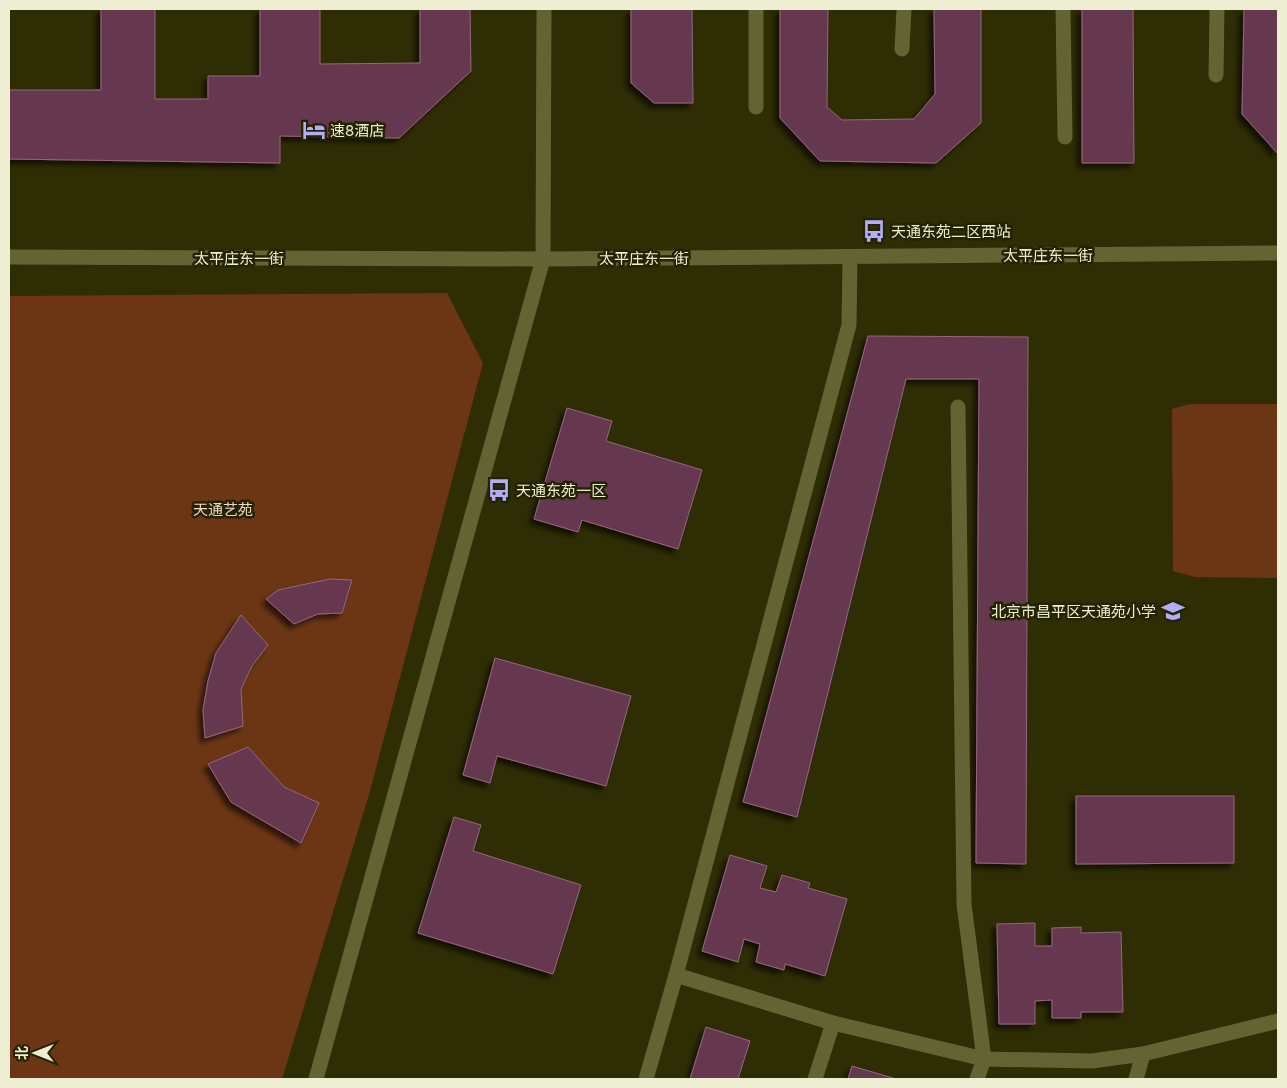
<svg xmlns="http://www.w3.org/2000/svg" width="1287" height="1088" viewBox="0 0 1287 1088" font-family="Inter,'Noto Sans SC',sans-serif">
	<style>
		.green { fill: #6c3615 }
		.building { fill: #66374f; stroke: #97657e; filter: url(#shadow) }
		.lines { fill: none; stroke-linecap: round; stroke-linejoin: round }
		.minor { stroke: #636334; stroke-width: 15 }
		.labels { text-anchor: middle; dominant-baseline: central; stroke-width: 5; stroke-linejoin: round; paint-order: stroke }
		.poi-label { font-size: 15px; fill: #edeed2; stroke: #242300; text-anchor: start }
		.street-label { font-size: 15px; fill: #edeed2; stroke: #242300 }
		.park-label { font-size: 15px; fill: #efd4c6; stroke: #242300 }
	</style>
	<defs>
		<filter id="shadow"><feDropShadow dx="-4.5" dy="4.5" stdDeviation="2.5" flood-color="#0009"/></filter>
	</defs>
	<rect width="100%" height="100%" fill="#2e2d04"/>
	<g class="green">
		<polygon points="447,293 483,363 370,791 282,1079 9,1079 9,296"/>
		<polygon points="1190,404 1278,404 1278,578 1195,577 1173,571 1172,409"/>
	</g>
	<g class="building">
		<polygon points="101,9 155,9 155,99 208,99 208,76 260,76 260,9 320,9 320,64 420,63 420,9 470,9 471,71 399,138 280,136 280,163 9,159 9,90 101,90"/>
		<polygon points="631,9 692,9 693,103 654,103 631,83"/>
		<polygon points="780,9 828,9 827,107 842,120 914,119 935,94 934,9 981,9 981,123 936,163 820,161 780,118"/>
		<polygon points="1082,9 1133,9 1134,163 1082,163"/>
		<polygon points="1244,9 1278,9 1278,154 1242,114"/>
		<polygon points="868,336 1028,337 1026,864 976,863 979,379 906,379 797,817 743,802"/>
		<polygon points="567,408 612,421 606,441 702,470 678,549 582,520 578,532 534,519"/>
		<polygon points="330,579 352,580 342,613 318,614 294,624 266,599 278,590"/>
		<polygon points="241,615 268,645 252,666 241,689 243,726 205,738 203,710 208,681 216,653"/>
		<polygon points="495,658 631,696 606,786 497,756 490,783 463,775"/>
		<polygon points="248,747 284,787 319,803 301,843 231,802 208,764"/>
		<polygon points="1076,796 1234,796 1234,863 1076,864"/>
		<polygon points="454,817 481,825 473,851 581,885 553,974 418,933"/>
		<polygon points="730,855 767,866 760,888 776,892 782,875 810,883 808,888 847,899 825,976 785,964 784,970 756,962 760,944 744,939 738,962 702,951"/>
		<polygon points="1035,923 1035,946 1052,946 1052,928 1081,927 1081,933 1121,932 1123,1012 1081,1012 1081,1018 1052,1018 1052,1000 1035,1001 1035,1024 999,1024 997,924"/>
		<polygon points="706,1027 750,1041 738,1079 690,1079"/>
		<polygon points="852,1066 896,1079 848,1079"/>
	</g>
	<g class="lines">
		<g class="minor">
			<polyline points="756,9 756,107"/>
			<polyline points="1063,9 1065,137"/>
			<polyline points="902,49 904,9"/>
			<polyline points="1216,75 1217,9"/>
			<polyline points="9,257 543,259 1278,253"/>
			<polyline points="958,407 964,904 984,1059 977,1079"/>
			<polyline points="676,975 833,1023 984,1059 1092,1061 1143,1054 1278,1021"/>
			<polyline points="316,1079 543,259 544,9"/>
			<polyline points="646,1079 676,975 849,325 850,257"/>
			<polyline points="815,1079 833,1023"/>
			<polyline points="1136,1079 1143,1054"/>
		</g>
	</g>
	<defs>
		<symbol id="hotel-bare" viewBox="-9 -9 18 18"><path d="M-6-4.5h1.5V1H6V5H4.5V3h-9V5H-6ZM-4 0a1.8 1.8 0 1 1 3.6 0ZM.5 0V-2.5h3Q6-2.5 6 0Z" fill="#b4acf9" stroke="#242300" stroke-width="2.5" paint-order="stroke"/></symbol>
		<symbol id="bus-bare" viewBox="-9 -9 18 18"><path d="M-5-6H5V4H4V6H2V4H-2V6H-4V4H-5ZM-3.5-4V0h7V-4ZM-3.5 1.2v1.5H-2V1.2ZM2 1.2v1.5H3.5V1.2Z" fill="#b4acf9" stroke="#242300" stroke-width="2.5" paint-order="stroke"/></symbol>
		<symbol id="school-bare" viewBox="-9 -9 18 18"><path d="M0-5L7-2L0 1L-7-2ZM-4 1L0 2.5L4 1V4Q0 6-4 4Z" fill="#b4acf9" stroke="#242300" stroke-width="2.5" paint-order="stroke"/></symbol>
	</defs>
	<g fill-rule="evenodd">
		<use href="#hotel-bare" x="298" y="114" width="32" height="32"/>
		<use href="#bus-bare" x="858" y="215" width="32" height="32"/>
		<use href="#bus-bare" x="483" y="474" width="32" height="32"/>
		<use href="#school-bare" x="1157" y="595" width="32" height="32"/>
	</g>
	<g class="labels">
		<g class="poi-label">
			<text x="330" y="130">速8酒店</text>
			<text x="891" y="231">天通东苑二区西站</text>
			<text x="516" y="490">天通东苑一区</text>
			<text x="1156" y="611" text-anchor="end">北京市昌平区天通苑小学</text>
		</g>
		<g class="street-label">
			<text x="1048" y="255">太平庄东一街</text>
			<text x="239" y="258">太平庄东一街</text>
			<text x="644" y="258">太平庄东一街</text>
		</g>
		<g class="park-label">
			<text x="223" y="509">天通艺苑</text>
		</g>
	</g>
	<rect width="1287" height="1088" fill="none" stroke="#edeed2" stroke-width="20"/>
	<g transform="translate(35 1053) rotate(270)" stroke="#242300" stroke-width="4" paint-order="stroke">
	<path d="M0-4L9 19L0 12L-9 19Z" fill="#edeed2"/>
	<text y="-8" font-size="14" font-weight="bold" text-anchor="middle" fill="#edeed2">北</text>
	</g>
</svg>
